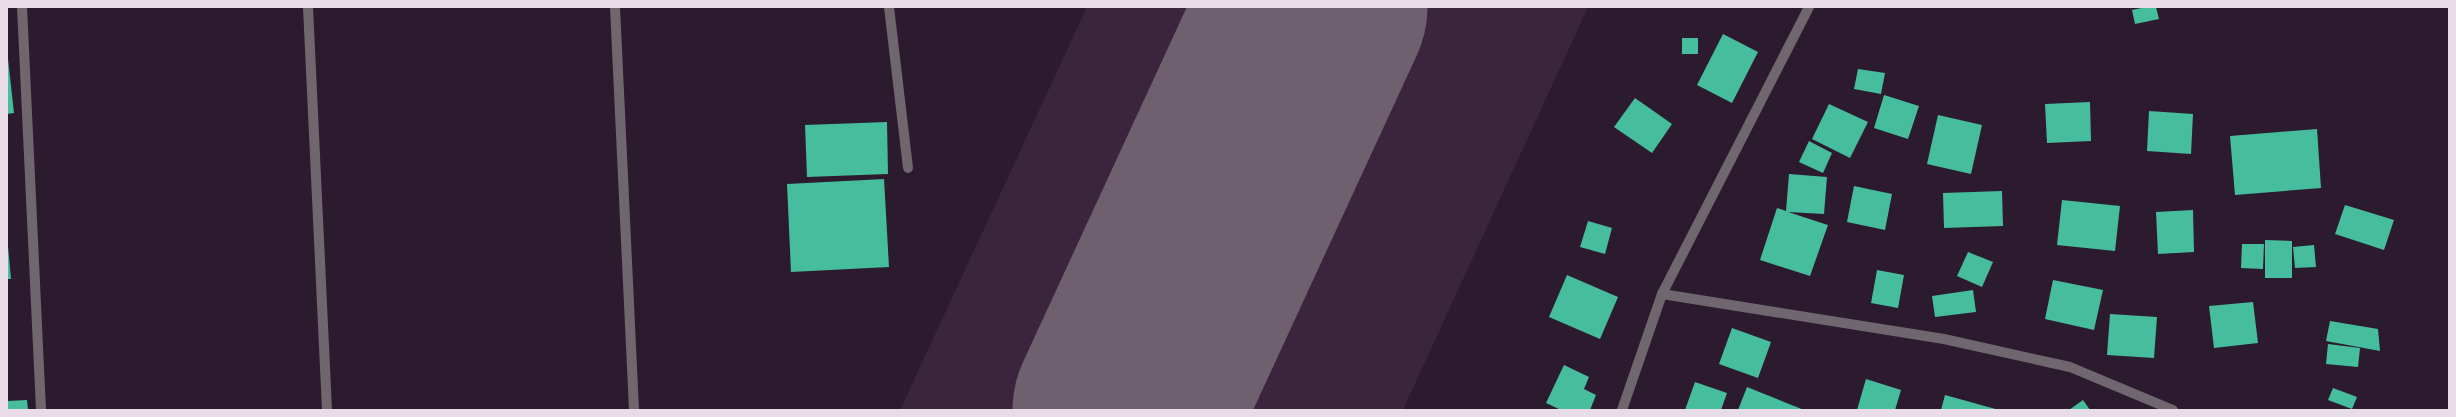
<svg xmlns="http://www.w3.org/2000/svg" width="2456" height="417" viewBox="0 0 2456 417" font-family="Georgia,serif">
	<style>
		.built { fill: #3a253c }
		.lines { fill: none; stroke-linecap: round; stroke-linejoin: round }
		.runway { stroke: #6f6070; stroke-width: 229 }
		.building { fill: #46bd9d }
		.minor { stroke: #6f6670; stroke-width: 10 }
	</style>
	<rect width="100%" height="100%" fill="#2c1b2e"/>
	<polygon class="built" points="1087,7 1588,7 1403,410 900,410"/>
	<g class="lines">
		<polyline class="runway" points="1127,410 1313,7"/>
	</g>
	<g class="building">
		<polygon points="2146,7 2156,7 2159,19 2135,24 2132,10"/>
		<polygon points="1723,34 1758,52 1732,103 1697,85"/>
		<rect x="1682" y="38" width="16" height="16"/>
		<polygon points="7,50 14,113 7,114"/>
		<polygon points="1858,69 1885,73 1881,94 1854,89"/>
		<polygon points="1884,95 1919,106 1908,139 1874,128"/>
		<polygon points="1635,98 1672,124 1652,153 1614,127"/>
		<polygon points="2090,102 2091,141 2047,143 2045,104"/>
		<polygon points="1829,104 1868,122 1850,158 1812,139"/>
		<polygon points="2149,111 2193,114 2191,154 2147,151"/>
		<polygon points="1938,115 1982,125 1971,174 1927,164"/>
		<polygon points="887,122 888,174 807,177 805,125"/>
		<polygon points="2317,129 2321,188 2235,195 2230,136"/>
		<polygon points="1809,141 1832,153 1823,173 1799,162"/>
		<polygon points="1789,174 1827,177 1824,214 1788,212 1828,225 1810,276 1760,260 1777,208 1786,211"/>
		<polygon points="884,179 889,267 791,272 787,184"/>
		<polygon points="1854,186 1892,194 1885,230 1847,222"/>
		<polygon points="2002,191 2003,226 1944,228 1943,193"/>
		<polygon points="2062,200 2120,206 2115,251 2057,245"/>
		<polygon points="2345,205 2394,220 2384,250 2335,234"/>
		<polygon points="2193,210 2194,252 2158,254 2156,212"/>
		<polygon points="1588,221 1612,228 1605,254 1580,247"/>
		<polygon points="7,235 11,279 7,279"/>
		<polygon points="2265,240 2292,241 2292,278 2265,278"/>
		<polygon points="2242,244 2264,244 2263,269 2241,268"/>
		<polygon points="2314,245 2316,267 2295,268 2293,247"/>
		<polygon points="1968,252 1993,262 1982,287 1957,276"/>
		<polygon points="1877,270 1904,275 1898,308 1871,303"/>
		<polygon points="1567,275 1618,297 1600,339 1549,317"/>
		<polygon points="2053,280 2103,290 2094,330 2045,319"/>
		<polygon points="1973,290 1976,312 1935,317 1932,296"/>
		<polygon points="2253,302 2258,343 2214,348 2209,306"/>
		<polygon points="2110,314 2157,317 2154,358 2107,355"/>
		<polygon points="2330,321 2378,329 2380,351 2326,341"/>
		<polygon points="1732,328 1771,342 1758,378 1719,364"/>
		<polygon points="2328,344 2360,348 2358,367 2326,364"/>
		<polygon points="1564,365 1589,377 1584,389 1596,395 1590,410 1561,410 1546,403"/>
		<polygon points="1866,379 1901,390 1895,410 1857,410"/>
		<polygon points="1695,382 1727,393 1721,410 1685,410"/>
		<polygon points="1747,387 1804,410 1738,410"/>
		<polygon points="2333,388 2357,397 2352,409 2328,400"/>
		<polygon points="1945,395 1999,410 1941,410"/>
		<polygon points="27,400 28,410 7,410 7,401"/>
		<polygon points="2083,400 2090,410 2069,410"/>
	</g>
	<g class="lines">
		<g class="minor">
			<polyline points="22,7 41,410"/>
			<polyline points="308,7 327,410"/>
			<polyline points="615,7 634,410"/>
			<polyline points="889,7 908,168"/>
			<polyline points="1662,294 1944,339 2070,367 2173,410"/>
			<polyline points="1622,410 1662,294 1809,7"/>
		</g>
	</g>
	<rect width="2456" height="417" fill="none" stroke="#e7dce8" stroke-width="16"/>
</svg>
